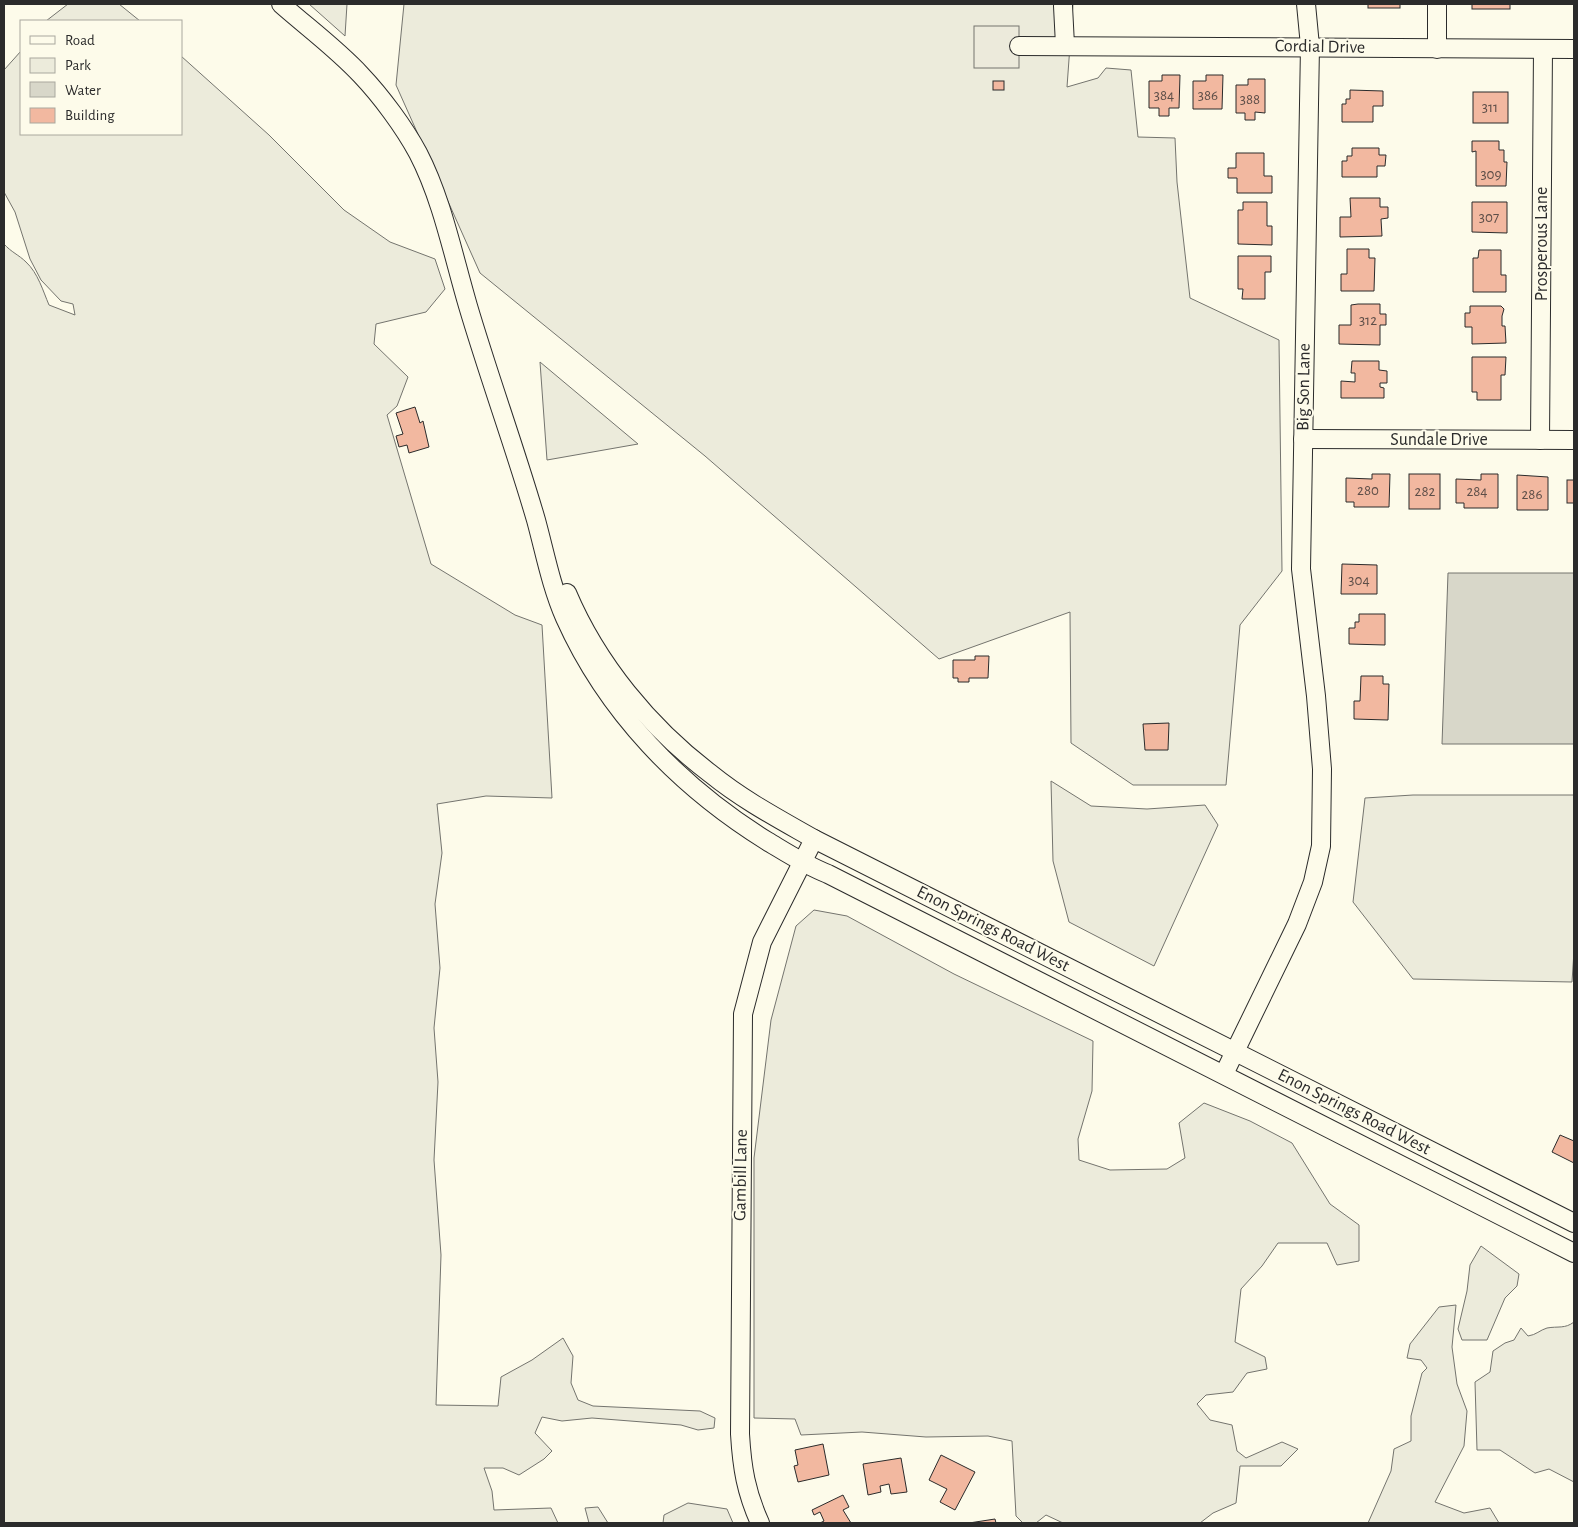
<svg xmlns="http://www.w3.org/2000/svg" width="1578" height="1527" viewBox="0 0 1578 1527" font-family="'Alegreya Sans',sans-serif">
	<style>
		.green { fill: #ecebdb; stroke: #74746e }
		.parking { fill: #eceadb; stroke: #74746e }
		.water { fill: #d8d7c9; stroke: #74746e }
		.building { fill: #f2b8a0; stroke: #2b2b2b }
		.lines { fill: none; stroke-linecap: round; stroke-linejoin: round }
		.minor-casing { stroke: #2b2b2b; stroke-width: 20 }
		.minor { stroke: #fdfbea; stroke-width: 18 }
		.labels { text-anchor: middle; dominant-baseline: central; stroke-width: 4; stroke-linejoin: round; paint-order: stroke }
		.number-label { font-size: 15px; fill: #5d4e48 }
		.street-label { font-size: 18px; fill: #2b2b2b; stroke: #fdfbea }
	</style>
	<rect width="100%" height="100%" fill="#fdfbea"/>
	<g class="green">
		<polygon points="68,4 119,4 140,21 46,21"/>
		<polygon points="309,4 347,4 345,36"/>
		<polygon points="404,4 1073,4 1067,87 1098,78 1106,68 1131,70 1138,137 1175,138 1177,182 1190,298 1279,340 1282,571 1240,625 1226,785 1133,785 1071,743 1070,612 939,659 705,456 480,273 396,85"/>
		<path d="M21,51V134H181V56L269,135L344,210L390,242L435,259L445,289L426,312L376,324L374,344L408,377L397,406L387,415L431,564L515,615L542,625L552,798L486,796L437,804L442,853L435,904L440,968L434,1028L438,1082L434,1160L441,1255L436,1405L498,1406L501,1377L532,1360L563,1338L573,1356L571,1383L578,1400L593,1406L700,1411L715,1418L714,1428L698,1430L681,1425L592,1418L562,1421L542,1417L535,1433L552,1451L544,1459L519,1475L503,1468H484L492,1491L494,1510L551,1508L558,1523H4V244C11,252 19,255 26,262C38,273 43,291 49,305L75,315L73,304L61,301L41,280L30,259L15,212L4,192V70Z"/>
		<polygon points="540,362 638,444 547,460"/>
		<polygon points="1051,781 1091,806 1147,809 1205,805 1218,825 1154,966 1069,922 1053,861"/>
		<polygon points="1413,795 1574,795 1574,951 1572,982 1413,979 1353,902 1365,798"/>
		<polygon points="814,910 847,916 954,974 1093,1041 1092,1091 1078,1139 1079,1160 1110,1170 1167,1169 1185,1158 1179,1123 1204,1103 1250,1121 1292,1143 1330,1204 1359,1225 1359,1261 1337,1265 1327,1243 1278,1243 1262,1266 1241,1289 1235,1342 1265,1357 1267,1369 1247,1373 1233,1392 1206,1395 1197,1404 1210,1420 1232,1425 1237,1451 1246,1458 1282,1442 1298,1449 1281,1466 1240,1466 1236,1503 1213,1513 1200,1523 1063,1523 1046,1515 1036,1523 1023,1523 1016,1516 1012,1441 988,1436 926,1437 862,1432 801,1435 795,1419 754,1418 754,1158 771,1020 796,926"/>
		<polygon points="1481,1246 1519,1274 1517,1286 1505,1298 1487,1340 1462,1340 1458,1329 1467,1291 1470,1265"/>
		<polygon points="1456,1305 1452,1347 1457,1384 1467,1411 1464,1446 1435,1502 1464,1513 1490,1508 1499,1523 1368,1523 1391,1471 1394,1449 1411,1441 1411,1416 1422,1373 1427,1368 1421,1360 1407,1358 1410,1344 1439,1307"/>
		<path d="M1574,1322V1482L1549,1469L1535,1473L1500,1450H1477L1475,1382L1490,1372L1493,1351L1505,1343L1514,1340L1521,1328L1528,1336C1536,1335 1540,1330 1547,1328C1558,1326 1565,1329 1574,1322Z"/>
		<polygon points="688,1503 727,1509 733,1523 663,1523 664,1515"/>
		<polygon points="598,1507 608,1523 589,1523 585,1508"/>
	</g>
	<rect class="parking" x="974" y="26" width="45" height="42"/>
	<polygon class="water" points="1448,573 1574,573 1574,744 1442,744"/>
	<g class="building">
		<rect x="1368" y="4" width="32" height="4"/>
		<rect x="1472" y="4" width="38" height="5"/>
		<polygon points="1162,75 1180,75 1179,108 1169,108 1169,116 1159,116 1159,108 1149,108 1149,81 1162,81"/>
		<polygon points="1206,75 1223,75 1222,109 1193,109 1193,81 1206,81"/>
		<polygon points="1248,79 1265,79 1265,113 1255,112 1255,120 1245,120 1245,113 1236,113 1236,85 1248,85"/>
		<rect x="993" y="81" width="11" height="9"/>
		<polygon points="1350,90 1383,91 1383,106 1373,106 1373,122 1342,122 1342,104 1346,104 1346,99 1350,99"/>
		<rect x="1473" y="92" width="35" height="31"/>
		<polygon points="1472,141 1499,141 1499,150 1504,150 1504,162 1507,162 1506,186 1476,186 1476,151 1472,152"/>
		<polygon points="1352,148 1379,148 1379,155 1386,155 1385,166 1377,166 1377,177 1342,177 1342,161 1347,161 1347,156 1352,156"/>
		<polygon points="1236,153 1264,153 1264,176 1272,176 1272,193 1237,193 1237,178 1228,178 1228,168 1236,168"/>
		<polygon points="1350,198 1380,198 1380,207 1388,207 1388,218 1381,219 1382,236 1340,237 1340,217 1351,217"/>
		<polygon points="1243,202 1267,202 1267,226 1272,226 1272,245 1238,244 1238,210 1243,210"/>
		<polygon points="1472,202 1507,202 1507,233 1472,232"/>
		<polygon points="1347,249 1369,249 1369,258 1375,258 1374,291 1341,291 1341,274 1347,274"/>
		<polygon points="1479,250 1501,250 1501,275 1506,275 1506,292 1473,292 1473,258 1478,258"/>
		<polygon points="1238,256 1271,256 1271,272 1265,272 1265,299 1242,299 1243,289 1238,289"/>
		<polygon points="1358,304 1380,304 1380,314 1386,314 1386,325 1380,325 1380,345 1339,344 1339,325 1351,325 1351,305"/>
		<polygon points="1470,306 1501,306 1504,309 1502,316 1502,326 1505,326 1506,343 1472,344 1472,327 1465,327 1465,313 1470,313"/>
		<polygon points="1472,357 1506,357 1505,375 1501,375 1501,400 1477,400 1477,392 1472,392"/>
		<polygon points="1352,361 1379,361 1379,370 1387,371 1387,383 1380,383 1380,387 1384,388 1384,398 1341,398 1341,381 1355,382 1355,373 1351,373"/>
		<polygon points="415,407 420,423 423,421 429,447 409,453 407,445 399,447 396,436 403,434 396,413"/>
		<polygon points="1372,474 1390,474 1389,507 1354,507 1354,502 1346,502 1346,478 1372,479"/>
		<rect x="1409" y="474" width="31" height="35"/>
		<polygon points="1481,474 1498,474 1498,508 1464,508 1464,503 1456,503 1456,479 1481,480"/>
		<polygon points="1517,475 1548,477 1548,510 1517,510"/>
		<rect x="1567" y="480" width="7" height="23"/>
		<polygon points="1342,564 1377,565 1377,594 1341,594"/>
		<polygon points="1359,614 1385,614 1385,645 1349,644 1349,628 1355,628 1355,622 1359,622"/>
		<polygon points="975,656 989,656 988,678 969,678 969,682 958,682 958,678 953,678 953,660 975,660"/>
		<polygon points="1361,676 1383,676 1383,684 1389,684 1388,720 1354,719 1354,701 1360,701"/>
		<polygon points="1169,723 1168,750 1145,750 1143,724"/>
		<polygon points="1560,1135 1574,1141 1574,1163 1552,1152"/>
		<polygon points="823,1444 829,1475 798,1482 794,1466 798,1465 795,1450"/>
		<polygon points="941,1455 975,1472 955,1510 940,1502 947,1489 929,1480"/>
		<polygon points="901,1458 907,1492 891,1494 889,1484 880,1486 881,1492 868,1495 863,1464"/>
		<polygon points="843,1495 849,1507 843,1510 851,1523 820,1523 824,1521 820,1512 814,1515 812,1510"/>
		<polygon points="995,1519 996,1523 969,1523"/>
	</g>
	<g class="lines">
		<defs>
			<g id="minor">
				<path d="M281,4C307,27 337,49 361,75C381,96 404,127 418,153C442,199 453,255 468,306C489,377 515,448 536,520C545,553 551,586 565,618C607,712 680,787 767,841C787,853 805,865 828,874L1574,1253"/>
				<polyline points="1063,6 1065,45"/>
				<polyline points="1019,46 1574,49"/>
				<polyline points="1437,49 1437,4"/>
				<polyline points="1303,439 1574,440"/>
				<polyline points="1540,440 1543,49"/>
				<path d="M567,593C597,664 650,728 711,774C743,800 779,819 814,839L1574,1223"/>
				<polyline points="1224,1074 1297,924 1313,882 1321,846 1322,769 1316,696 1301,569 1310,46 1306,4"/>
				<path d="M760,1523C746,1492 742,1468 740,1434L743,1014L762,942L814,839"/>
			</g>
		</defs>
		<use href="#minor" class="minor-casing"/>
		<use href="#minor" class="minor"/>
	</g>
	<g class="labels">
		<g class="number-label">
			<text x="1164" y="95">384</text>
			<text x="1208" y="95">386</text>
			<text x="1250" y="99">388</text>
			<text x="1490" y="107">311</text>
			<text x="1491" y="174">309</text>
			<text x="1489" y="217">307</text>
			<text x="1368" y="320">312</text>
			<text x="1368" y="490">280</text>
			<text x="1425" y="491">282</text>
			<text x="1477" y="491">284</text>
			<text x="1532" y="494">286</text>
			<text x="1359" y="580">304</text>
		</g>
		<g class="street-label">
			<text transform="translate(1320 47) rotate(1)">Cordial Drive</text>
			<text transform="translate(1542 244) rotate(-90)">Prosperous Lane</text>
			<text transform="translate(1304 387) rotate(-89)">Big Son Lane</text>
			<text x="1439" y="440">Sundale Drive</text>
			<text transform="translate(993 929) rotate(27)">Enon Springs Road West</text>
			<text transform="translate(1354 1112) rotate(27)">Enon Springs Road West</text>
			<text transform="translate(741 1175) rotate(-89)">Gambill Lane</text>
		</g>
	</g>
	<rect width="1578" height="1527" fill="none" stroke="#2b2b2b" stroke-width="10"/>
	<rect x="20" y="20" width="162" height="115" fill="#fdfbea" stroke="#a9a89e"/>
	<rect x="30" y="36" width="25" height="8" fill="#fdfbea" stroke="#a9a89e"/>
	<text x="65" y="45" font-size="15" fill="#2b2b2b">Road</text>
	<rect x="30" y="58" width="25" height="15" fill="#ecebdb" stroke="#a9a89e"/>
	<text x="65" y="70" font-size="15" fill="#2b2b2b">Park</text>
	<rect x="30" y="82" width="25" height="15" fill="#d8d7c9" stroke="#a9a89e"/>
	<text x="65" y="95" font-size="15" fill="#2b2b2b">Water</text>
	<rect x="30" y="108" width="25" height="15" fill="#f2b8a0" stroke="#a9a89e"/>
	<text x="65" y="120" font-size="15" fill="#2b2b2b">Building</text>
</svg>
